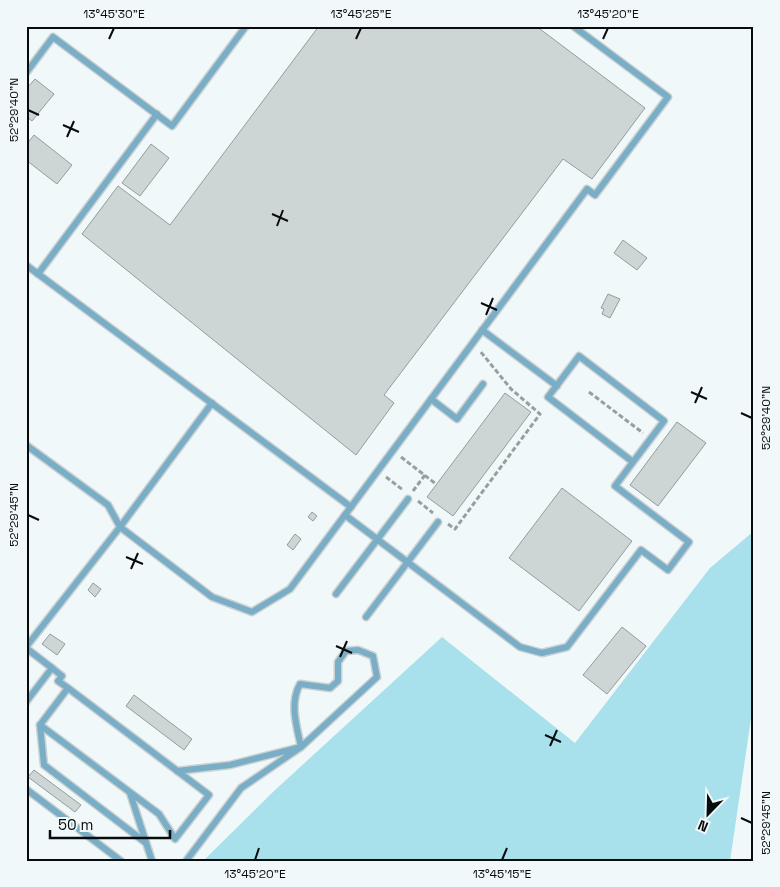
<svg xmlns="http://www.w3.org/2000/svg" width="780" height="887" viewBox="0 0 780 887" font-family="'Space Grotesk',sans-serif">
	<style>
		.green { fill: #a8e0eb }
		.building { fill: #ced6d5; stroke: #959c9c }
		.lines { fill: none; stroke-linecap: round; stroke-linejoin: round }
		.lane-casing { stroke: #cbd2d3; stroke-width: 9 }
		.path { stroke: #989f9f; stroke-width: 3; stroke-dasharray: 5 2.5; stroke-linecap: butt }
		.lane { stroke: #7aadc6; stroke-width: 6 }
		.ticks { fill: none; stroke: #090c0c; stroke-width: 2 }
		.neatline { fill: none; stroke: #090c0c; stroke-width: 2 }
		.ticks-label { font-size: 12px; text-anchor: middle; fill: #090c0c }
	</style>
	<rect width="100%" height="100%" fill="#f0f8f9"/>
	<polygon class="green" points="754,531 754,698 730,861 203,861 274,791 442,637 575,743 710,568"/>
	<g class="building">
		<polygon points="319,26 536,26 645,108 592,179 563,159 384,395 394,403 356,455 82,234 118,186 170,225"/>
		<polygon points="35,79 54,94 32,121 26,116 26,89"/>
		<polygon points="34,135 72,165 57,184 26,160 26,145"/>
		<polygon points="151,144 169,158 140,196 122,183"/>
		<polygon points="623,240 647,258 637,270 614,253"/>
		<polygon points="608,294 620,299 610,318 602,314 604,309 601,308"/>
		<polygon points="505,393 531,412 453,516 427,497"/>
		<polygon points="677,422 706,443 658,506 630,485"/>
		<polygon points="562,488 632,541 579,611 509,558"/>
		<polygon points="312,512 317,516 313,521 308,517"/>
		<polygon points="295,534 301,539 293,550 287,545"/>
		<polygon points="93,583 101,589 95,597 88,590"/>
		<polygon points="622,627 646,646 607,694 583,675"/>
		<polygon points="50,634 65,644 57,655 42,644"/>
		<polygon points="134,695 192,739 184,750 126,706"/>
		<polygon points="34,770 81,805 75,812 28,777"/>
	</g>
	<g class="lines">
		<defs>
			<g id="lane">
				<polyline points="26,73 53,37 172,126 246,26"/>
				<polyline points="26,265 351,507"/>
				<polyline points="38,274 157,114"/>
				<polyline points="482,330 557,386"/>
				<polyline points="431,399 457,419 483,384"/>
				<polyline points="212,403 120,527 212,597 252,612 290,589 587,189 595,195 668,97 573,26"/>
				<polyline points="26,445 108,505 120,527 26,647"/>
				<polyline points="345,515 520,647 542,653 567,647 641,550 668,570 689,542 615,486 633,462 548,397 579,356 664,421 633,462"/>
				<polyline points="336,594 408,499"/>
				<polyline points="366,617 438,522"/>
				<polyline points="26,648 52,668"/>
				<path d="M358,650L373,656L377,677L301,747C297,727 289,704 300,684L330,688L338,681V662L346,651Z"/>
				<polyline points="26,702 52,668 62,676 58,681 68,688 209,795 175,839 159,814 40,725 68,688"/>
				<polyline points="40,725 44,765 146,843"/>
				<polyline points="177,771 230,765 301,747 241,788 186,861"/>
				<polyline points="26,789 121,861"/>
				<polyline points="130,793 152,861"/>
			</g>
		</defs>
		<use href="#lane" class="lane-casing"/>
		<g class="path">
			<polyline points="589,392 643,433"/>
			<polyline points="401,457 436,484"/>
			<polyline points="386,477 403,490"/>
			<polyline points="413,491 425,475"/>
			<polyline points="418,501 433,513"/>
			<polyline points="448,524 455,529 540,414 511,389 480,351"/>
		</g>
		<use href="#lane" class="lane"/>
	</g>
	<path class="ticks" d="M109,39L114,28M356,39L361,28M603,39L608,28M28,110L39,115M63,125L79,132M67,137L74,121M272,214L288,221M277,226L283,210M481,303L497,310M486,315L493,298M691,392L707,399M695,403L702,387M741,413L752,418M28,515L39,520M126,557L143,564M131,569L138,553M336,646L352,653M340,657L347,641M545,735L561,742M550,746L557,730M741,818L752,823M255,860L259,848M502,860L507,848"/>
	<rect width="780" height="887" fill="none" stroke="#f0f8f9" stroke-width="55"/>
	<g transform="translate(708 814) rotate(203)" stroke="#f0f8f9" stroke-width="4" paint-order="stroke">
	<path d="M0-4L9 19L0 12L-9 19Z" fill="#090c0c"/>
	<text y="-8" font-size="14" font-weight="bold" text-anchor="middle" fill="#090c0c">N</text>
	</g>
	<path d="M50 830v8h120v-8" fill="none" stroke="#090c0c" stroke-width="2.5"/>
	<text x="58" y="830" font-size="15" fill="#090c0c" stroke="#f0f8f9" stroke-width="4" paint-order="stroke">50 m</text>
	<rect x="28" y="28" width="724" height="832" class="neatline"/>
	<g class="ticks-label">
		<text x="114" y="18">13°45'30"E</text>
		<text x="361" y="18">13°45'25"E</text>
		<text x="608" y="18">13°45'20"E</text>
		<text transform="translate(14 110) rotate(-90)" y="4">52°29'40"N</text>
		<text transform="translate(766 418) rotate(-90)" y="4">52°29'40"N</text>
		<text transform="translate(14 515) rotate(-90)" y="4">52°29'45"N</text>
		<text transform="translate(766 823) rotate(-90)" y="4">52°29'45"N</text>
		<text x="255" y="878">13°45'20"E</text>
		<text x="502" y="878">13°45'15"E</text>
	</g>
</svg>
